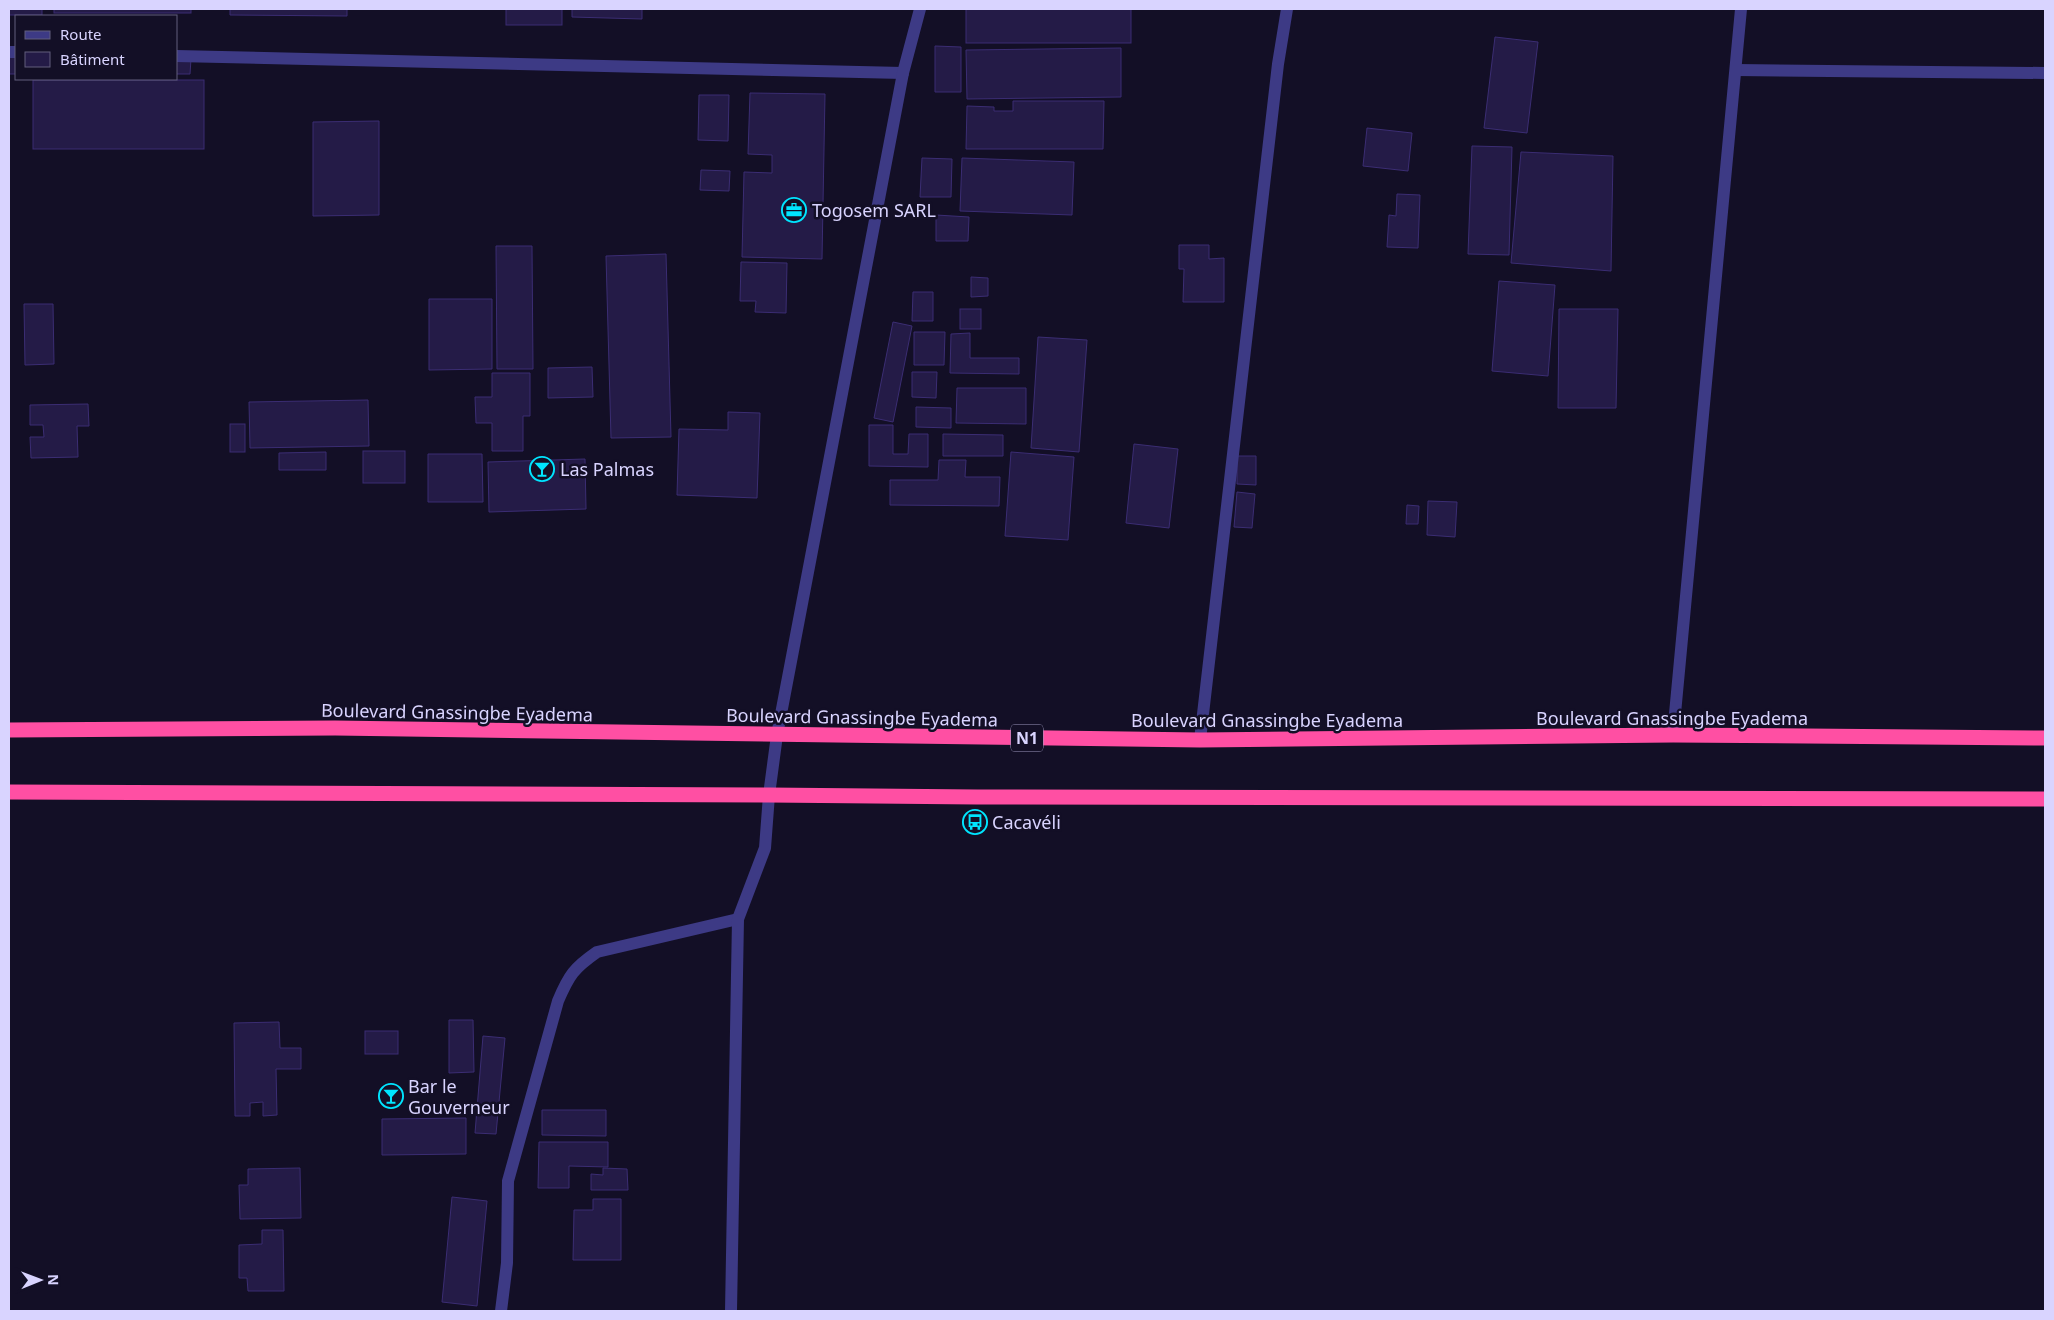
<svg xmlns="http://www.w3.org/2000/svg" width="2054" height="1320" viewBox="0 0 2054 1320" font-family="'Noto Sans',sans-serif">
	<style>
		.building { fill: #241b47; stroke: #3b2d73 }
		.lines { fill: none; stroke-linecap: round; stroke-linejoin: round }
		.minor { stroke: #3d3a85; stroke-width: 12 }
		.highway { stroke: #ff4fa3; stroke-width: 15 }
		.labels { text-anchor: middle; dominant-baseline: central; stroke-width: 5; stroke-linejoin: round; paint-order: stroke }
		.shield { fill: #130f26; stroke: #9e99be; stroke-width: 1 }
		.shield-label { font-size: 16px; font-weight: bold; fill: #d9d4ff }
		.poi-label { font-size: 18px; fill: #d9d4ff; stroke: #130f26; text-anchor: start }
		.street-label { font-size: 18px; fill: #d9d4ff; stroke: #130f26 }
	</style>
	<rect width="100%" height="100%" fill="#130f26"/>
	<g class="building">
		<rect x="9" y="9" width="33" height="6"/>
		<rect x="54" y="9" width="137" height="4"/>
		<polygon points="230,9 347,9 347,16 230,15"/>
		<rect x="506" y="9" width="56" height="16"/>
		<polygon points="572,9 642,9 642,19 572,17"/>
		<rect x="966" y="9" width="165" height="34"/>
		<polygon points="1495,37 1538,42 1527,133 1484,128"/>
		<polygon points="935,46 961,47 961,92 935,92"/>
		<polygon points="1121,48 1121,97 967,99 966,50"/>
		<polygon points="16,55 16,74 9,74 9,56"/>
		<polygon points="176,59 191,59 190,74 176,74"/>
		<rect x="33" y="80" width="171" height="69"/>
		<polygon points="750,93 825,94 822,259 742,257 744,172 772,173 772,155 748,154"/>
		<polygon points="699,95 729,95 728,141 698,140"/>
		<polygon points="1013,101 1104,101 1103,149 966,149 967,106 994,107 994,111 1013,111"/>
		<polygon points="379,121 379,215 313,216 313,122"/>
		<polygon points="1367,128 1412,133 1408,171 1363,166"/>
		<polygon points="1472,146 1512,147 1509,255 1468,254"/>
		<polygon points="1521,152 1613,156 1611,271 1511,263"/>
		<polygon points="922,158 952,159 951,197 920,197"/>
		<polygon points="962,158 1074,162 1072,215 960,211"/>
		<polygon points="701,170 730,171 729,191 700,190"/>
		<polygon points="1397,194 1420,195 1418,248 1387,247 1389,215 1396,216"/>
		<polygon points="936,215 969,217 968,241 936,241"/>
		<polygon points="1179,245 1209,245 1209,259 1224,258 1224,302 1183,302 1184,269 1179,269"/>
		<polygon points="496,246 532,246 533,369 497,369"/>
		<polygon points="666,254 671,437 611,438 606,256"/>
		<polygon points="741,262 787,263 786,313 755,312 756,301 740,301"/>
		<polygon points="971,277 988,278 988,296 971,297"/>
		<polygon points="1499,281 1555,285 1548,376 1492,371"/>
		<polygon points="913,292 933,292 933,321 912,321"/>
		<polygon points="429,299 492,299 492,369 429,370"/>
		<polygon points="24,304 53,304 54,364 25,365"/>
		<rect x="960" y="309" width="21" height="20"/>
		<polygon points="1559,309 1618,309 1616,408 1558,408"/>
		<polygon points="893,322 912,326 893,422 874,418"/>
		<polygon points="914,332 945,332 944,365 914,365"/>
		<polygon points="970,333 970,358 1019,358 1019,374 950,373 951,334"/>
		<polygon points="1038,337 1087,340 1079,452 1031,448"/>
		<polygon points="592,367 593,397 548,398 548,368"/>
		<polygon points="912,372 937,372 936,398 912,397"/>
		<polygon points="492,373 530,373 530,416 523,416 523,451 492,451 492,423 476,423 475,397 492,397"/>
		<polygon points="957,388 1026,388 1026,424 956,423"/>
		<polygon points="368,400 369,446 250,448 249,402"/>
		<polygon points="88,404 89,426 77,426 78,457 31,458 30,437 44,437 43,425 30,425 30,405"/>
		<polygon points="916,407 951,408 951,428 916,427"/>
		<polygon points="728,412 760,413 757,498 677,495 679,429 728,430"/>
		<rect x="230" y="424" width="15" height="28"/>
		<polygon points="869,425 893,425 893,454 908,454 909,434 928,434 928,467 869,466"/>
		<polygon points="943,434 1003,435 1003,456 943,456"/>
		<polygon points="1134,444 1178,449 1169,528 1126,523"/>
		<rect x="363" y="451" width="42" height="32"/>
		<polygon points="326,452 326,470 279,470 279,453"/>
		<polygon points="1011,452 1074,457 1068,540 1005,536"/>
		<polygon points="428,454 482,454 483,502 428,502"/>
		<polygon points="1237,456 1256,456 1256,485 1237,484"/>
		<polygon points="585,459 586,509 489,512 488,462"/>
		<polygon points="939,460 966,460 965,477 1000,477 999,506 890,505 890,480 938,480"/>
		<polygon points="1237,492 1255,494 1252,528 1234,527"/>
		<polygon points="1428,501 1457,502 1455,537 1427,535"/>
		<polygon points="1407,505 1419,506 1418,524 1406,524"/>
		<polygon points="449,1020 473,1020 474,1072 449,1073"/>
		<polygon points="279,1022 280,1048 301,1048 301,1069 276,1069 277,1115 263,1116 263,1102 250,1103 250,1116 235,1116 234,1023"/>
		<rect x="365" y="1031" width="33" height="23"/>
		<polygon points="483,1036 505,1038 496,1134 475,1133"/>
		<polygon points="542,1110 606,1110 606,1136 542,1135"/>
		<polygon points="466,1118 466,1154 382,1155 382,1119"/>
		<polygon points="539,1142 608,1142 608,1167 569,1166 569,1188 538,1188"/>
		<polygon points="300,1168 301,1218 240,1219 239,1185 248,1185 248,1169"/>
		<polygon points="603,1168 627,1169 628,1190 591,1190 591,1174 603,1175"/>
		<polygon points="452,1197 487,1201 477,1306 442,1302"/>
		<polygon points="593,1199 621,1199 621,1260 573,1260 574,1210 593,1210"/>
		<polygon points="262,1230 283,1230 284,1291 248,1291 247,1278 239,1278 239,1245 262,1244"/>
	</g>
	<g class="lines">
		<g class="minor">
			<polyline points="9,52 16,52"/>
			<polyline points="176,56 903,73"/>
			<polyline points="1736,70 2045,73"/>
			<polyline points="1673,735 1741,9"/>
			<polyline points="1200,740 1278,64 1287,9"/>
			<path d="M501,1311L507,1263L508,1181L558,1001C569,975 574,968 597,952L738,919"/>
			<polyline points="731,1311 738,919 765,848 769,795 777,735 903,73 920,9"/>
		</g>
		<g class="highway">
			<polyline points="9,730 335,728 1200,740 1673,735 2045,738"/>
			<polyline points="9,792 769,795 977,797 2045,799"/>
		</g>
	</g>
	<defs>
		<symbol id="office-ring" viewBox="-11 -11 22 22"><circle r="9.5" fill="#130f26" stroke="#00e5ff" stroke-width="1.5"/><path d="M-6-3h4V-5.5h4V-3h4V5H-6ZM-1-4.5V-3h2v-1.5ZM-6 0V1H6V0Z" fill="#00e5ff"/></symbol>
		<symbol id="bar-ring" viewBox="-11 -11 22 22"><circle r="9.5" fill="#130f26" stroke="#00e5ff" stroke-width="1.5"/><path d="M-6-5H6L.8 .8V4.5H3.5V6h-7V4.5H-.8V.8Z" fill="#00e5ff"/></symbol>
		<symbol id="bus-ring" viewBox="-11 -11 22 22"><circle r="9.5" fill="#130f26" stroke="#00e5ff" stroke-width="1.5"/><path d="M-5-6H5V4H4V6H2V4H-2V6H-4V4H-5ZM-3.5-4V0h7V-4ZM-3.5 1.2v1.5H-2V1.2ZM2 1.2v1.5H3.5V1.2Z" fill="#00e5ff"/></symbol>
	</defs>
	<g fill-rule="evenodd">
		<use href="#office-ring" x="780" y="196" width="28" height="28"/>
		<use href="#bar-ring" x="528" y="455" width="28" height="28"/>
		<use href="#bus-ring" x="961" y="808" width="28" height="28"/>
		<use href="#bar-ring" x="377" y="1082" width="28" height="28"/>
	</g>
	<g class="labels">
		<rect class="shield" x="1011" y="724.5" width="32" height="27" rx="4"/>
		<g class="shield-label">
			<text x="1027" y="738">N1</text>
		</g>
		<g class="poi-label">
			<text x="812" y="210">Togosem SARL</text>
			<text x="560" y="469">Las Palmas</text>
			<text x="992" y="822">Cacavéli</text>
			<text x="408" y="1086">Bar le<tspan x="408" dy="21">Gouverneur</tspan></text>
		</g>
		<g class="street-label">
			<text transform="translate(457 712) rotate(1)">Boulevard Gnassingbe Eyadema</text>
			<text transform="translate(862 717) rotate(1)">Boulevard Gnassingbe Eyadema</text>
			<text x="1672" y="718">Boulevard Gnassingbe Eyadema</text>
			<text x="1267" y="720">Boulevard Gnassingbe Eyadema</text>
		</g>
	</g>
	<rect width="2054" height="1320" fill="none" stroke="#d9d4ff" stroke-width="20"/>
	<rect x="15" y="15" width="162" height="65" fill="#130f26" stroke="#625e7d"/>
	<rect x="25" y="31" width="25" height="8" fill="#3d3a85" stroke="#625e7d"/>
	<text x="60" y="40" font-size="15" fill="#d9d4ff">Route</text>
	<rect x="25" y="52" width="25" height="15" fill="#241b47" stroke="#625e7d"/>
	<text x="60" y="65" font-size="15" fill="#d9d4ff">Bâtiment</text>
	<g transform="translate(40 1280) rotate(89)" stroke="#130f26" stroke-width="4" paint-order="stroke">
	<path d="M0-4L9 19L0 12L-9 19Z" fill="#d9d4ff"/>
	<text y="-8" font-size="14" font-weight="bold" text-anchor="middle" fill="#d9d4ff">N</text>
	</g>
</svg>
